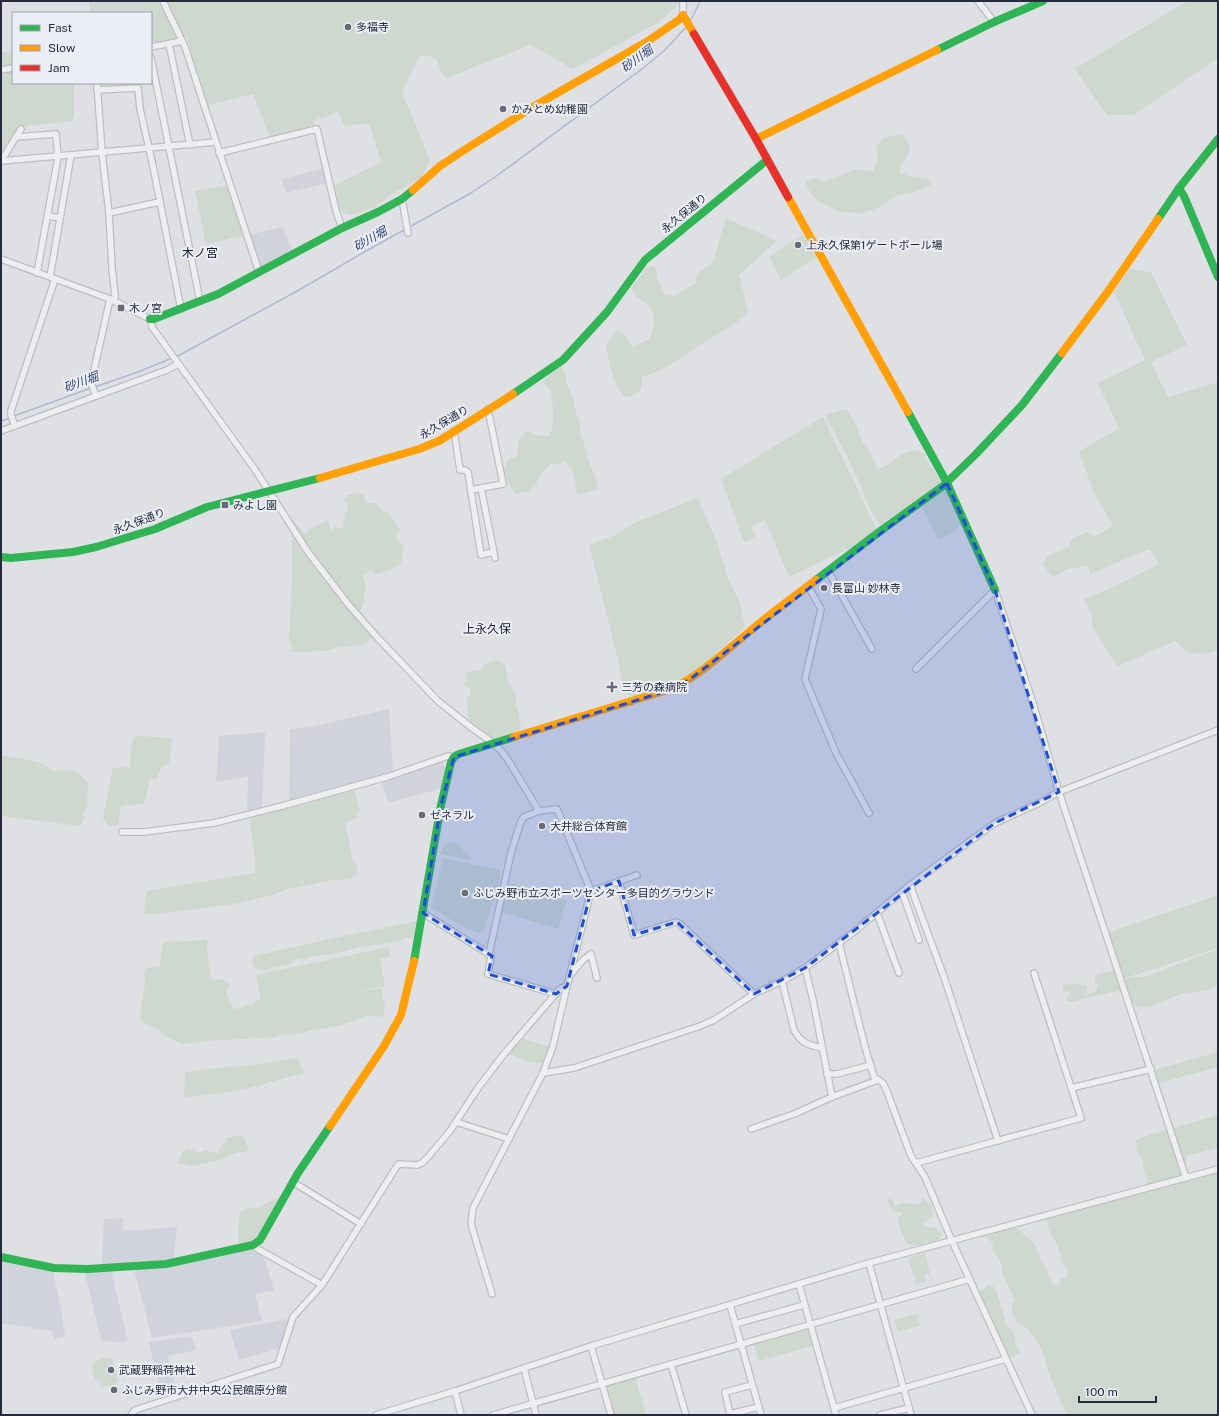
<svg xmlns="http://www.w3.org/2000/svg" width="1219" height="1416" viewBox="0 0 1219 1416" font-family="'Public Sans','Noto Sans JP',sans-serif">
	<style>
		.built { fill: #d0d3db }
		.green { fill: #ced8cf }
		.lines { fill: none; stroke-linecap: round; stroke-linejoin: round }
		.stream { stroke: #acb9d0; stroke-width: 1.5 }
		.street-casing { stroke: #bdbec2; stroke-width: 8 }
		.street { stroke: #eeeef1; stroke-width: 5.5 }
		.fast { stroke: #30b455; stroke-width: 8 }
		.slow { stroke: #ff9f0a; stroke-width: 8 }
		.jam { stroke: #e5322d; stroke-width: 8 }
		.marked { fill: #1d4ed8; fill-opacity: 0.2; stroke: #1d4ed8; stroke-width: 3; stroke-dasharray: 8 5; stroke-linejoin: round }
		.poi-dot { fill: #676b77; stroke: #eceef5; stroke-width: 1.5 }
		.labels { text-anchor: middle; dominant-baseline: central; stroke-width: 4; stroke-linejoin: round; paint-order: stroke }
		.poi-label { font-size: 11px; fill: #262c3d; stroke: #eceef5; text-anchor: start }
		.street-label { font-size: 11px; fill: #262c3d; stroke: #eceef5 }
		.water-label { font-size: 12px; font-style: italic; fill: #2f4572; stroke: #eceef5 }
		.neighbourhood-label { font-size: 12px; fill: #181d2e; stroke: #eceef5 }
	</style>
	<rect width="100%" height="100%" fill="#dfe0e4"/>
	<g class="built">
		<polygon points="325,168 328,183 286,193 282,179"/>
		<polygon points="283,227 292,250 262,266 259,265 249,235"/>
		<polygon points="389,709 393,772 289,802 290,729 315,726"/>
		<polygon points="265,732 262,809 247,814 248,776 216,782 219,736"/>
		<polygon points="442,760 445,768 447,767 443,788 388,803 382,782 388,781 390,778"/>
		<polygon points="123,1218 123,1230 141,1230 177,1227 174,1259 102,1265 104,1219"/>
		<polygon points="252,1249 263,1255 274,1290 255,1294 262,1321 152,1338 134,1269 186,1264 224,1254"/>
		<polygon points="1,1261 53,1271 62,1314 65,1337 59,1337 54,1340 52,1331 1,1323"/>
		<polygon points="111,1271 128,1341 116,1342 101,1340 85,1273"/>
		<polygon points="286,1319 289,1321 281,1348 239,1360 230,1330"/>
		<polygon points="192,1336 196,1350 168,1356 177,1394 162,1400 149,1342"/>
	</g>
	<g class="green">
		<polygon points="89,1 682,1 659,22 573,69 531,45 446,78 441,72 437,60 429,56 420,55 402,92 430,161 421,178 392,194 375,207 352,215 342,213 337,200 335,185 381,162 369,123 344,126 338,111 328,116 315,120 314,126 270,138 253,94 208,105 186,36 151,43 151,13 91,13"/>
		<polygon points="1187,1 1218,1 1218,58 1134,115 1107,115 1075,69"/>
		<polygon points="13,51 13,83 74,83 74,115 72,121 19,127 1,155 1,53"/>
		<path d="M902,134C914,147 911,153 900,165V173L909,176L930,179L931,185L914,192L896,196L882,206L863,213L841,212L818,202L808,189L806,182L815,178L824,182L857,169L872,172C878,164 879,157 876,148L883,138Z"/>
		<polygon points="227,186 244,236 206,244 195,191"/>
		<path d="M726,218L777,241L739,275L748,312L738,321L663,369L642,377V389L631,397L624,396C612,382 609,363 606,345L616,330L626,336L632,347L650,339C654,328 658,312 646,303C637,296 637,300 631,288L646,268L653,266L657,271V277L665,295L674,296L696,283L697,274L713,262Z"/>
		<polygon points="803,234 816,257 781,280 769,257"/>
		<polygon points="1129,269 1151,272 1187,345 1151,362 1168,397 1218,382 1218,650 1205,654 1188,652 1175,641 1117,666 1093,628 1092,617 1084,599 1111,588 1159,564 1150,549 1090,574 1088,566 1067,569 1055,576 1050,575 1043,563 1049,555 1071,546 1069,540 1088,532 1094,537 1113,526 1094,493 1079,451 1119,429 1098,383 1145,360 1114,292"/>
		<path d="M562,367L566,377L567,384L573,397L576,412L581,428L580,431L590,464L596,479L598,490L590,491L577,495C577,490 574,472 571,468C568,465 566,464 564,461L558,465L552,463L539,476L535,487L531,488V492H521L515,494L508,483L504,468L509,459L517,457L519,438L524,436V432L529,431L535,435L550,436C556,420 552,406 551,390L543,382C548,375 555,370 562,367Z"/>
		<path d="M844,409L848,411L858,428V435L862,438V443L866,445L878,469C897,463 904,443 925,454V458L947,490L961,524C955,531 948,536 940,539L937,538L918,499L880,525L871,511L850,462L825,415Z"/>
		<polygon points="823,417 877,530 856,545 789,577 765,520 751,526 756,538 744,542 721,479"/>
		<path d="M357,493L362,494L365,498V503H375L384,512H388L400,530L396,537C407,549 402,550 401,563C394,571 383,570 375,575L371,570L363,575L366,587L364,595V602L360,611L361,621L374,636L361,646L339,647L326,651L292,652V647L289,639L292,579V519L305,534L310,529L328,520L330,525V531L335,527L340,529L343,528L345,513L348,510L347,504L345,501L344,499L347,495Z"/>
		<polygon points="698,498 717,543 728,578 739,601 745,627 701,667 683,681 639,697 631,696 624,693 617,655 613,642 611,631 589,545 615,535 638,521"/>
		<polygon points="499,660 505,665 509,684 514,691 516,700 516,706 519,713 521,729 519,733 494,741 468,722 467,697 471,696 470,689 465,686 464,683 466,681 466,674 469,672 483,669 484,664"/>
		<path d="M135,736L160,737L172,739L170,759L168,764C161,767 158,771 157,779H150L144,804L121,806L119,823L115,826C109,827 106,825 103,818L113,768L130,767L131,746Z"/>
		<path d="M1,755L25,759L41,763L54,771L65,770L77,772L88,783C88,789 86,801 88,806L83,813L85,817L80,826L1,816Z"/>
		<path d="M354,790L360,812L357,813L358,818L345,823L353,860L357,867V873L350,879L333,880L284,890L276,894L240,903L158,914H144L146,891L255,873C256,855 252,837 249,820L254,816L288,808L293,806L308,803L341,792Z"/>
		<polygon points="450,842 456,842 460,844 463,851 469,855 470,860 440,854 443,847"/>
		<polygon points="443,858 500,870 500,879 484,931 479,933 467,929 431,908"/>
		<polygon points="510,883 567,900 558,929 501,912"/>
		<polygon points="1218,895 1218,948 1122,979 1107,933"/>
		<path d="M417,921L415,938H405L397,942L386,943L361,947L330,955H321L316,957L312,956L303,960L297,959L290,964L281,965L280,967C269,967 266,974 254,967L252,964L253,956L334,938Z"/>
		<path d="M207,940L208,961L212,980L222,979L229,983C230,988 227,988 227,993C226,997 230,1001 232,1004L231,1006L237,1009H240L243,1006L252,1005L257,1000L261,1001L256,975L389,947L390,956L380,959L385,986L344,994L382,988L383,1000L385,1004L383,1016L379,1017L368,1015L339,1026L309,1031L303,1033L298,1032C290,1037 283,1032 276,1037L205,1041L182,1044L170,1039L161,1033L159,1030L143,1023L140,1017L142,1010L141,1007L145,984L144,972L146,968L161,967L160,962L163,942Z"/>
		<path d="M1218,949V985C1213,986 1209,990 1203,991C1196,992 1188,992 1181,994C1170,997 1149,1012 1136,1006C1132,1004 1130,997 1129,993L1117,991L1070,1002L1066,1000L1071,993V991L1067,992L1063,991V985L1066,983L1072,985L1077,983L1081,985H1086L1088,993L1096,991L1098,985L1095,980V976L1098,974L1115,970L1122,980L1132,977H1145Z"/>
		<polygon points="521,1038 550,1047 543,1064 526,1061 507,1053"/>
		<polygon points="1218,1052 1218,1067 1159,1083 1154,1070"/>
		<polygon points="297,1058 305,1073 266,1083 259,1087 251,1086 250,1088 217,1094 184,1097 185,1072 209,1069 260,1064"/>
		<polygon points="1218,1115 1218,1131 1211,1133 1218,1132 1218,1148 1186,1156 1186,1167 1179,1179 1181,1182 1187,1179 1217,1171 1218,1174 1218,1415 1067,1415 1051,1379 1041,1348 1028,1329 1017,1322 1013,1315 1011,1305 1015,1301 1002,1273 1001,1263 993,1250 993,1244 987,1237 984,1237 983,1234 1013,1226 1030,1239 1036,1247 1040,1258 1046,1266 1050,1279 1053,1284 1060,1285 1059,1278 1066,1278 1068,1273 1068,1270 1063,1265 1057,1244 1050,1232 1046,1218 1048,1216 1131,1196 1137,1190 1146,1187 1148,1180 1144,1172 1142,1158 1138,1155 1136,1145 1136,1140 1152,1134"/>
		<path d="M243,1135L249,1151L236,1153L220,1160L192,1166L184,1164H179C179,1156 183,1150 190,1147L191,1150L200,1153L204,1150L217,1153L226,1141L227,1138Z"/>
		<polygon points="277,1198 278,1201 254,1242 238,1245 239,1215 241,1211 249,1208 257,1208"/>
		<path d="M891,1198L895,1206L905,1203L917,1205L921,1202V1199H924L933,1209L932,1218L926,1221L923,1224L924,1226L936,1228L941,1234V1238L931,1243C926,1240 926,1241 923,1244C919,1246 910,1245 906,1243C906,1238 902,1236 901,1231C899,1227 900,1223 897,1218L898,1216H901L903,1214L899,1212L896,1213C892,1210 889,1206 888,1200Z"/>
		<polygon points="925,1253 930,1274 924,1275 926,1281 916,1284 908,1258"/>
		<path d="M988,1285L993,1286L996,1290L1007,1326L1013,1330L1014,1333L1016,1345L1020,1353L1010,1358H1008L1004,1348L998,1338V1334C991,1325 985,1314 984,1302L982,1301L978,1295L981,1290L985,1289Z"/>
		<polygon points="917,1314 920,1326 898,1332 894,1320"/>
		<polygon points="808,1330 813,1346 759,1361 754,1345"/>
		<path d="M104,1358H112L118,1380L117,1383L104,1387C101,1384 99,1380 95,1379L92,1365L95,1361Z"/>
		<polygon points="635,1376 646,1415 612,1415 604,1386"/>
	</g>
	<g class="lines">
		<g class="stream">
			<polyline points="690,21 695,12 700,1"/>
			<polyline points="176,357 299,290 366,251 471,193 495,177 642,69 665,50 686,27"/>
			<polyline points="95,387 138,372 172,358"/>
			<polyline points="14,416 91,388"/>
			<polyline points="1,421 11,418"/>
		</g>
		<defs>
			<g id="street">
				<polyline points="163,1 185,47 259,272"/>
				<polyline points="978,1 994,22"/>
				<polyline points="683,15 683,1"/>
				<polyline points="169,44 190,145"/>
				<polyline points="151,47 182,41"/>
				<polyline points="151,58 200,301"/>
				<polyline points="1,70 13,68"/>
				<polyline points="97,83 102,153 109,213 112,268 115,296 114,301"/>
				<polyline points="97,90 138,88 140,109 153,166 181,309"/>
				<polyline points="16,137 56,134 58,157 37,273"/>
				<polyline points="219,153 317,129 336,211 342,228"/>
				<polyline points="1,161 216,142"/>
				<polyline points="1,161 21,129"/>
				<polyline points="402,199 408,233"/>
				<polyline points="109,213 159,202"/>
				<polyline points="48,216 60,218"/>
				<polyline points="1,259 110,299 150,319 152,327 256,471 308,552 348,604 376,636 438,701 472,728 493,743 502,752 508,760 539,811 557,809 591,891 567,986 553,1046 543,1073 473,1208 471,1224 492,1294"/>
				<polyline points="50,277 71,155"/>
				<polyline points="96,396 91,383 110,299"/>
				<polyline points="15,426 11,415 11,411 55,279"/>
				<polyline points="1,431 167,370 178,364"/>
				<polyline points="454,431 460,470 465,470 468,472 481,555 493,552"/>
				<polyline points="481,488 495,558"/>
				<polyline points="471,490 503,484 488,409"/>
				<polyline points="828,571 872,649"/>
				<polyline points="808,586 821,609 805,679 836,753 869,813"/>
				<polyline points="916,669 995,590 1033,703 1059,792 1186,1178"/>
				<polyline points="122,832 144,832 214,823 282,806 387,777 448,756 454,757"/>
				<polyline points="619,881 634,935 676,922 679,923 754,994"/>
				<polyline points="910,885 944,977 998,1141"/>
				<polyline points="591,891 637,875"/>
				<polyline points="902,892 919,940"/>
				<polyline points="423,913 489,954 491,957 488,974 556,994"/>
				<polyline points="877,913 899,973"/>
				<polyline points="839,943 865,1047 874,1077 883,1083 886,1089 911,1156 925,1177 952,1241 1032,1415"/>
				<polyline points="489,954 511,853 521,821 524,817 539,811"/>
				<polyline points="805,968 813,1000 832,1097"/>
				<polyline points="571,974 583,960 591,954 597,978"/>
				<path d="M782,981L794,1030C801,1043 808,1045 822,1048"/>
				<polyline points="543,1073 574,1068 700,1026 714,1020 754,994 786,979 805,968 855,931 910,885 995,823 1039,803 1059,792 1218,730"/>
				<polyline points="827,1074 837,1074 871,1065"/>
				<polyline points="1071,1088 1151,1069"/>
				<polyline points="456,1122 509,1139"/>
				<polyline points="751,1129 794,1114 832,1097 878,1080"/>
				<polyline points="916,1163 1081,1118 1034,973"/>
				<polyline points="293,1182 361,1224"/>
				<polyline points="253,1245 256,1248 322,1285"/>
				<polyline points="869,1263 911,1415"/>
				<polyline points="799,1284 836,1415"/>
				<polyline points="730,1305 761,1415"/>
				<polyline points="735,1324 804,1305"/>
				<polyline points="591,1346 611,1415"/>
				<polyline points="671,1364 686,1415"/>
				<polyline points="524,1368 536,1415"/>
				<polyline points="752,1385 725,1392 730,1414 759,1407"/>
				<polyline points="455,1391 461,1415"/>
				<polyline points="834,1408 1006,1359"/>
				<polyline points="131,1415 135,1410 278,1364 293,1317 322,1285 397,1166 399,1164 417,1165 422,1163 428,1157 450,1131 478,1088 504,1054 559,990 562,988 567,986"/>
				<polyline points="376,1415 455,1391 591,1346 869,1263 1218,1169"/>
				<polyline points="493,1415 970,1279"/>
				<polyline points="880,1415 909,1408"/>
			</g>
		</defs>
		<use href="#street" class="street-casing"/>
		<use href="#street" class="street"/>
		<g class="fast">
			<polyline points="937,50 994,22 1043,1"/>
			<polyline points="1179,188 1184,196 1218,277"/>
			<polyline points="1158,219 1179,188 1218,139"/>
			<polyline points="150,319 154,319 218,294 342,228 378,212 402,199 413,190"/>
			<polyline points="513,394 563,360 607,312 645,260 767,160"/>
			<polyline points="908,412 947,483 995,590"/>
			<polyline points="1,557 11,558 73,552 96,547 155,529 207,507 320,478"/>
			<polyline points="816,580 879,532 943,486 976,454 1022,405 1062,353"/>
			<polyline points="414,961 441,805 451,762 454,757 459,754 514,737"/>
			<polyline points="1,1257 54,1268 88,1269 166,1264 253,1245 260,1240 298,1173 330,1126"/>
		</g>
		<g class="slow">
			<polyline points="756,139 937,50"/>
			<polyline points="413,190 440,166 472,145 531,108 648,41 680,19 683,15 694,34"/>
			<polyline points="788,197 908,412"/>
			<polyline points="1062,353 1109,290 1158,219"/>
			<polyline points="320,478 419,449 439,441 513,394"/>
			<path d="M514,737L674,688C704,672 729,648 755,627C774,611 795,596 816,580"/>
			<polyline points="330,1126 384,1046 401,1015 414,961"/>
		</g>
		<polyline class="jam" points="694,34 756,139 788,197"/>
	</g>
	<path class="marked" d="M947,483L995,590L1059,792L995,823L805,968L754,994L677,922L634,935L619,881L591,891L567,986L556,994L488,974L492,956L423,913L441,805L454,757L660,693L689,680Z"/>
	<g class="poi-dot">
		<circle cx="348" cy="27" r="4"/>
		<circle cx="503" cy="109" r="4"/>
		<circle cx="798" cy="245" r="4"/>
		<rect x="117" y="304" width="8" height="8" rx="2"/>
		<rect x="221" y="501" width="8" height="8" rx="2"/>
		<circle cx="824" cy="588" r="4"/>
		<path d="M610 681h4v4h4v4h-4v4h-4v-4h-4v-4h4z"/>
		<circle cx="422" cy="815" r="4"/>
		<circle cx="542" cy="826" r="4"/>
		<circle cx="465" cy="893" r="4"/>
		<circle cx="111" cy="1370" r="4"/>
		<circle cx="114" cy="1390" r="4"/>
	</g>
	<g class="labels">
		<g class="poi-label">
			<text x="356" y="27">多福寺</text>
			<text x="511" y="109">かみとめ幼稚園</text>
			<text x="806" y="245">上永久保第1ゲートボール場</text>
			<text x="129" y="308">木ノ宮</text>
			<text x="233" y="505">みよし園</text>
			<text x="832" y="588">長富山 妙林寺</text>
			<text x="621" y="687">三芳の森病院</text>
			<text x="430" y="815">ゼネラル</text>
			<text x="550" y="826">大井総合体育館</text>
			<text x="473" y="893">ふじみ野市⽴スポーツセンター多⽬的グラウンド</text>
			<text x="119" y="1370">武蔵野稲荷神社</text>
			<text x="122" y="1390">ふじみ野市大井中央公民館原分館</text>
		</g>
		<g class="street-label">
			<text transform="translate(684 213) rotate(-39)">永久保通り</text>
			<text transform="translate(444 422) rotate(-30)">永久保通り</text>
			<text transform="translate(139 521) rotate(-20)">永久保通り</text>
		</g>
		<g class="water-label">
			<text transform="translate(637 59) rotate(-36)">砂川堀</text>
			<text transform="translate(370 239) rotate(-29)">砂川堀</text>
			<text transform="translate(81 382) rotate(-20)">砂川堀</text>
		</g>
		<g class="neighbourhood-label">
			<text x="200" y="253">木ノ宮</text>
			<text x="487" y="629">上永久保</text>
		</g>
	</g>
	<rect width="1219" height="1416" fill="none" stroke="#262c3d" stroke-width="4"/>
	<rect x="12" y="12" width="140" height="72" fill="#eceef5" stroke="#9da0ab"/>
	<rect x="20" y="25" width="20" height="6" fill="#30b455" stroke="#9da0ab"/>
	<text x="48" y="32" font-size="12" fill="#262c3d">Fast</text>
	<rect x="20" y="45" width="20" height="6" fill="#ff9f0a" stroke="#9da0ab"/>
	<text x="48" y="52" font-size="12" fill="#262c3d">Slow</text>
	<rect x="20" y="65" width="20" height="6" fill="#e5322d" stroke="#9da0ab"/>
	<text x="48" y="72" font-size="12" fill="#262c3d">Jam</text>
	<path d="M1079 1396v6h77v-6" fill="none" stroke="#262c3d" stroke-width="2"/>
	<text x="1085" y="1396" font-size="12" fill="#262c3d" stroke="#eceef5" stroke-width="3" paint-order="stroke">100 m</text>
</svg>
